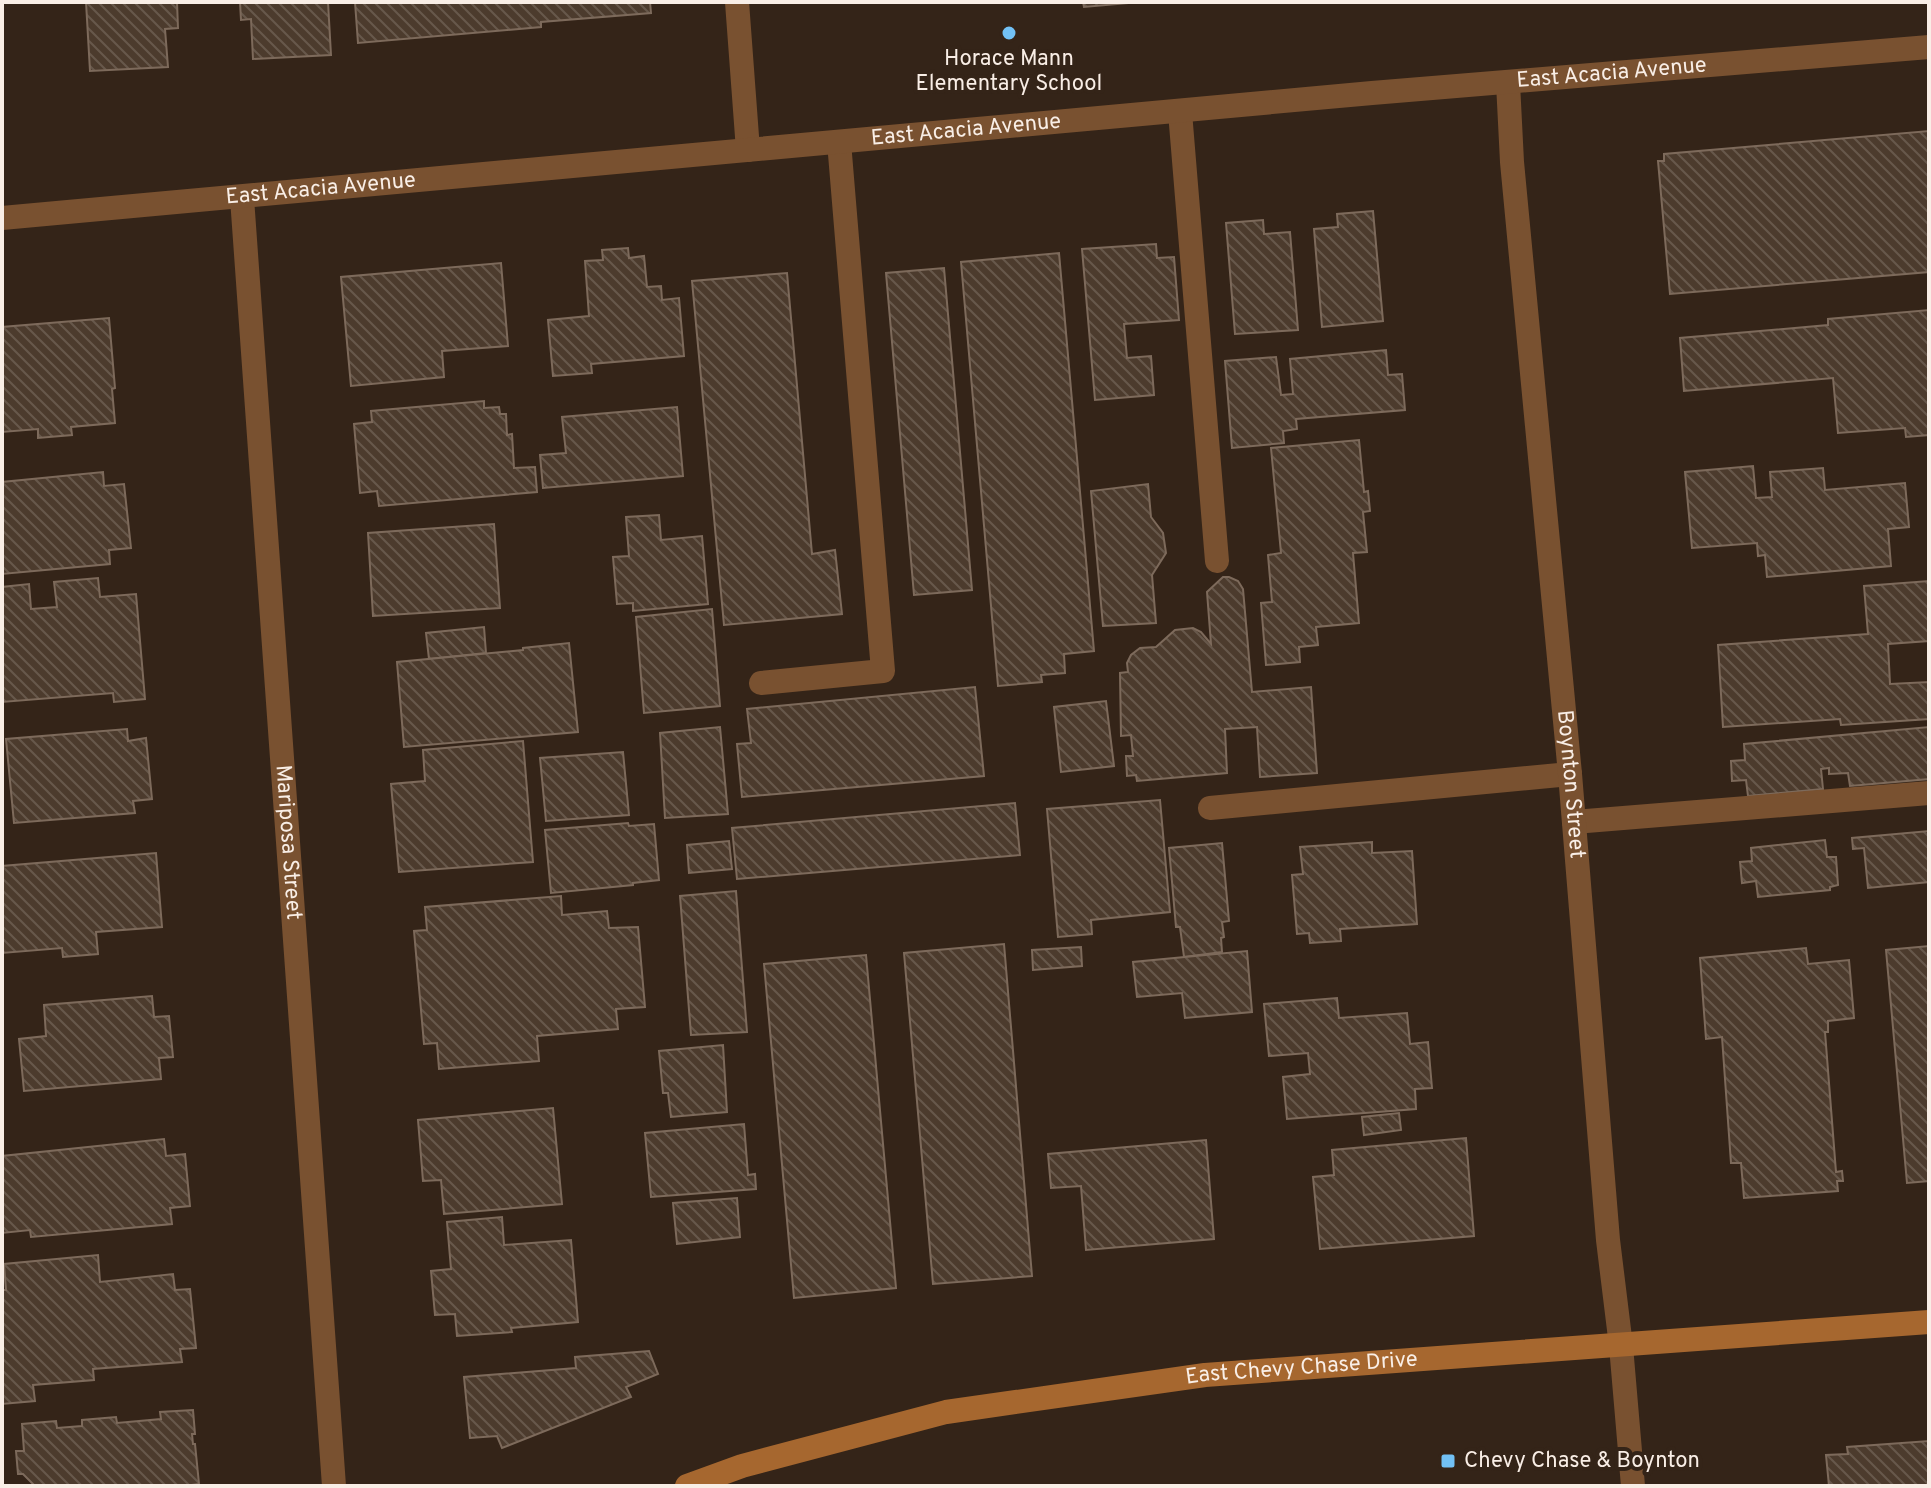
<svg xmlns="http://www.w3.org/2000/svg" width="1931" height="1488" viewBox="0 0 1931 1488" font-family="Overpass,sans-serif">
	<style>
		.building { fill: url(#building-back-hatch); stroke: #7d6a5b; stroke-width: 2 }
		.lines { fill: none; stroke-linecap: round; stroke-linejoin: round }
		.service { stroke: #795130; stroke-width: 24 }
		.minor { stroke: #795130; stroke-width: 24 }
		.secondary { stroke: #a6672f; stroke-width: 24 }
		.poi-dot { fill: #72c1f5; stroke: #342418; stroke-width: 3 }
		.labels { text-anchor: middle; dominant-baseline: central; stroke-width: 8; stroke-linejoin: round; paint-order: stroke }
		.poi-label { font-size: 22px; fill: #f9eee6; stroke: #342418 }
		.street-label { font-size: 22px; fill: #f9eee6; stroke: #342418 }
	</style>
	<defs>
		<pattern id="building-back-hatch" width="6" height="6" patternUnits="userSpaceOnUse" patternTransform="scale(2)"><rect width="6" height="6" fill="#4c3b2d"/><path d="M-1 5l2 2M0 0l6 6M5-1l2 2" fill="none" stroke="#67584b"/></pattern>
	</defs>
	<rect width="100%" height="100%" fill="#342418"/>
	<g class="building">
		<polygon points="86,2 177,2 178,28 165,29 168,67 90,71"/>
		<polygon points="240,2 328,2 331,55 253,59 251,19 241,20"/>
		<polygon points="355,2 650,2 651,13 541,22 541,27 358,43"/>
		<polygon points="1083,2 1140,2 1084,7"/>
		<polygon points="1929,131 1929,272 1670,294 1658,161 1664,161 1664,154"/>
		<polygon points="1373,211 1383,321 1322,327 1314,229 1338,227 1337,214"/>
		<polygon points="1263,220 1264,234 1290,232 1298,330 1235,334 1226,223"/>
		<polygon points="1156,244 1157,258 1174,257 1179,320 1124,324 1127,358 1151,356 1154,395 1095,400 1082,249"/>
		<polygon points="628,248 629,258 644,256 647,287 661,286 662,300 679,298 684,356 591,364 592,373 553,376 548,320 589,316 585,261 603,260 602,250"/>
		<polygon points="1059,253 1094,651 1064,654 1065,673 1041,675 1042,682 998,686 961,262"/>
		<polygon points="501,263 508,346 442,351 444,377 351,386 341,277"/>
		<polygon points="944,268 972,590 914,595 886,273"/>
		<polygon points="787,273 812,554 835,550 842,614 724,625 692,281"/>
		<polygon points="1929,310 1929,435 1906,437 1905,428 1838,433 1833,378 1684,391 1680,338 1828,325 1828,319"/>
		<polygon points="109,318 115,388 112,389 115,423 71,427 72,435 38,438 38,429 2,432 2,327"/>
		<polygon points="1386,350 1388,375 1402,374 1405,410 1296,419 1297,429 1283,431 1284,443 1232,448 1225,361 1276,357 1281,395 1293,394 1290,359"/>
		<polygon points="484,401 484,408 499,407 500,414 506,414 507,435 512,434 514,468 535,467 537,492 379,506 377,491 360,493 354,424 372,422 371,411"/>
		<polygon points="677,407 683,476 543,488 540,455 566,453 562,417"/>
		<polygon points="1359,440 1364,492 1368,491 1370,511 1363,512 1367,552 1353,553 1359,623 1316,627 1318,645 1299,647 1300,662 1266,665 1261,603 1272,602 1268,555 1281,553 1271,448"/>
		<polygon points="1753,466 1756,498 1772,497 1770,472 1823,468 1825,490 1905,483 1909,527 1888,529 1891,566 1767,577 1765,555 1758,556 1757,543 1692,548 1685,472"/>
		<polygon points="103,472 104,486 124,484 131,548 109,550 110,564 2,574 2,482"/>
		<polygon points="1148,484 1151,517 1163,533 1166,553 1152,575 1156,623 1103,626 1091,491"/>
		<polygon points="659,515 661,540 702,536 708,604 633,611 633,603 617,604 613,557 629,556 626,517"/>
		<polygon points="494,524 500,608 373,616 368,533"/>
		<polygon points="1223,577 1229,577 1238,581 1243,589 1252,692 1311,687 1317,773 1260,777 1257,727 1225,729 1227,773 1137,781 1136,775 1127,776 1126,756 1133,756 1131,735 1121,736 1120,673 1128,672 1127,663 1131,655 1140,648 1156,647 1175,630 1193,628 1201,632 1211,644 1207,592"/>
		<polygon points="98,578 100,597 136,594 145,699 114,702 113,693 2,702 2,587 29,584 31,609 57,607 54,582"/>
		<polygon points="1929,581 1929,641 1888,644 1890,684 1929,682 1929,719 1841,725 1840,719 1723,727 1718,645 1868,634 1864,586"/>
		<polygon points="712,609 720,706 644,713 636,617"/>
		<polygon points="484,627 486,653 429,659 426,633"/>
		<polygon points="569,643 578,732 404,747 397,662 523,650 523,648"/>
		<polygon points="975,687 984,776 742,797 737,744 751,743 747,709"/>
		<polygon points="1106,701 1114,766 1061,772 1054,707"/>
		<polygon points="720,727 728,814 665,818 660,733"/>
		<polygon points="1929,727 1929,779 1850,786 1848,773 1829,774 1829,768 1821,769 1823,789 1748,796 1746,780 1732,781 1731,761 1745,760 1744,744"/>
		<polygon points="127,729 128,741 146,738 152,799 133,801 135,813 14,823 6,739"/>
		<polygon points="523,741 533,862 399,872 391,784 425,781 423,750"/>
		<polygon points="623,752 629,815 546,821 540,758"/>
		<polygon points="1160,800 1170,912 1091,920 1092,934 1058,937 1047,809"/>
		<polygon points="1015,803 1020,855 737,879 732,828"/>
		<polygon points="628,823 629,826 654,824 659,880 633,883 633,885 551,893 545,830"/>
		<polygon points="1929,831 1929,882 1868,888 1864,848 1853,849 1852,838"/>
		<polygon points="1825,840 1827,857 1836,857 1838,885 1830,887 1830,890 1758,897 1756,881 1742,883 1740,862 1752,861 1751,848"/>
		<polygon points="729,841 732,869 689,873 687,845"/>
		<polygon points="1372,842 1372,853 1412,851 1417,924 1340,929 1341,941 1310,943 1309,933 1297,934 1292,875 1303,874 1300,847"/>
		<polygon points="1222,843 1229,921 1222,922 1224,937 1221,938 1222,952 1184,957 1180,927 1176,927 1169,848"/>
		<polygon points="156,853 162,927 96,932 98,954 63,957 62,948 2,953 2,866"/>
		<polygon points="736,891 747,1032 691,1035 680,896"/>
		<polygon points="561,896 562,915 607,911 609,928 638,927 645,1007 616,1009 618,1029 537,1036 539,1061 439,1069 437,1043 424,1044 414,931 427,930 425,907"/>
		<polygon points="1004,944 1032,1276 933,1284 904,953"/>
		<polygon points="1929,946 1929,1181 1907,1183 1886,950"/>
		<polygon points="1081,947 1082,966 1033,970 1032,950"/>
		<polygon points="1806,948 1808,964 1849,960 1854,1018 1828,1021 1828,1032 1825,1032 1836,1172 1842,1171 1843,1181 1837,1181 1838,1191 1744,1198 1741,1163 1731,1163 1722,1037 1706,1039 1700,958"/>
		<polygon points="1247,951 1252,1012 1185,1018 1182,993 1137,997 1133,962"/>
		<polygon points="866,955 896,1288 794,1298 764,964"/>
		<polygon points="152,996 154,1017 169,1016 173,1057 159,1058 161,1079 24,1091 19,1039 46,1036 44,1005"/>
		<polygon points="1337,998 1339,1018 1407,1013 1410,1044 1428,1042 1432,1088 1415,1089 1416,1109 1287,1119 1283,1077 1310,1074 1308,1053 1269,1056 1264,1004"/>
		<polygon points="723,1045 727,1112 671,1117 668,1093 663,1093 659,1051"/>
		<polygon points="553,1108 562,1204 444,1214 441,1180 423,1181 418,1120"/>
		<polygon points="1399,1113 1401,1130 1364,1135 1362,1117"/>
		<polygon points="744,1124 748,1175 755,1174 756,1189 651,1197 645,1133"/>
		<polygon points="1466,1138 1474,1236 1320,1249 1313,1177 1334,1175 1332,1150"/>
		<polygon points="164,1139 166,1156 185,1154 190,1206 170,1208 172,1224 31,1237 30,1230 2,1233 2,1156"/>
		<polygon points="1206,1140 1214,1239 1086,1250 1081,1186 1051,1188 1048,1154"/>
		<polygon points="737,1198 740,1237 677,1244 673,1203"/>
		<polygon points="502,1217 504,1245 571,1240 578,1322 511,1328 512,1332 457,1336 455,1314 435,1315 431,1271 451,1269 447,1222"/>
		<polygon points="98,1255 100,1282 173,1274 175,1290 190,1289 196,1348 180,1349 182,1362 93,1369 94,1380 33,1385 35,1401 2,1404 2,1290 6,1290 4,1264"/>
		<polygon points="649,1351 658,1374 626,1387 631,1397 502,1448 497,1436 470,1438 464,1377 576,1368 575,1357"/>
		<polygon points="193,1410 195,1434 192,1434 193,1444 195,1444 199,1484 184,1486 35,1486 23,1474 18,1474 16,1451 24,1451 22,1424 56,1421 57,1428 82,1426 82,1420 116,1417 117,1423 161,1419 160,1412"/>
		<polygon points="1929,1441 1929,1486 1829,1486 1826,1455 1848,1454 1847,1447"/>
	</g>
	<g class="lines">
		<g class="service">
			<polyline points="1180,112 1217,561"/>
			<polyline points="761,683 883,671 839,142"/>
			<polyline points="1210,808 1570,774"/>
			<polyline points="1574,822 1929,793"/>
		</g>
		<g class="minor">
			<polyline points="737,2 748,150"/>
			<path id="s1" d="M1508,83L1512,162L1570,774L1608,1240L1621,1346L1633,1486"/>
			<path id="s2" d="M242,198L334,1486"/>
			<path id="s3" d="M2,218L1372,93L1929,47"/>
		</g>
		<path class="secondary" id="s4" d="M687,1486L742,1466L946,1412L1205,1375L1929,1322"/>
	</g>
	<g class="poi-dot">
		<circle cx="1009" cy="33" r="8"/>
		<rect x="1440" y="1453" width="16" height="16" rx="4"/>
	</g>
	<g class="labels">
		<g class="poi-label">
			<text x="1009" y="59">Horace Mann<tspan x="1009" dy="25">Elementary School</tspan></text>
			<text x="1464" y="1461" text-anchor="start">Chevy Chase &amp; Boynton</text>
		</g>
		<g class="street-label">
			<text stroke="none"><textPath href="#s3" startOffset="1616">East Acacia Avenue</textPath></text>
			<text stroke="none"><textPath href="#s3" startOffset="968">East Acacia Avenue</textPath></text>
			<text stroke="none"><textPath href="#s3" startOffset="320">East Acacia Avenue</textPath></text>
			<text stroke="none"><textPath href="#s1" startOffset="704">Boynton Street</textPath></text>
			<text stroke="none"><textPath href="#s2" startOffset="646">Mariposa Street</textPath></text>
			<text stroke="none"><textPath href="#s4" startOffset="628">East Chevy Chase Drive</textPath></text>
		</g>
	</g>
	<rect width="1931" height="1488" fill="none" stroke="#f9eee6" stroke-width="8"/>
</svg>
